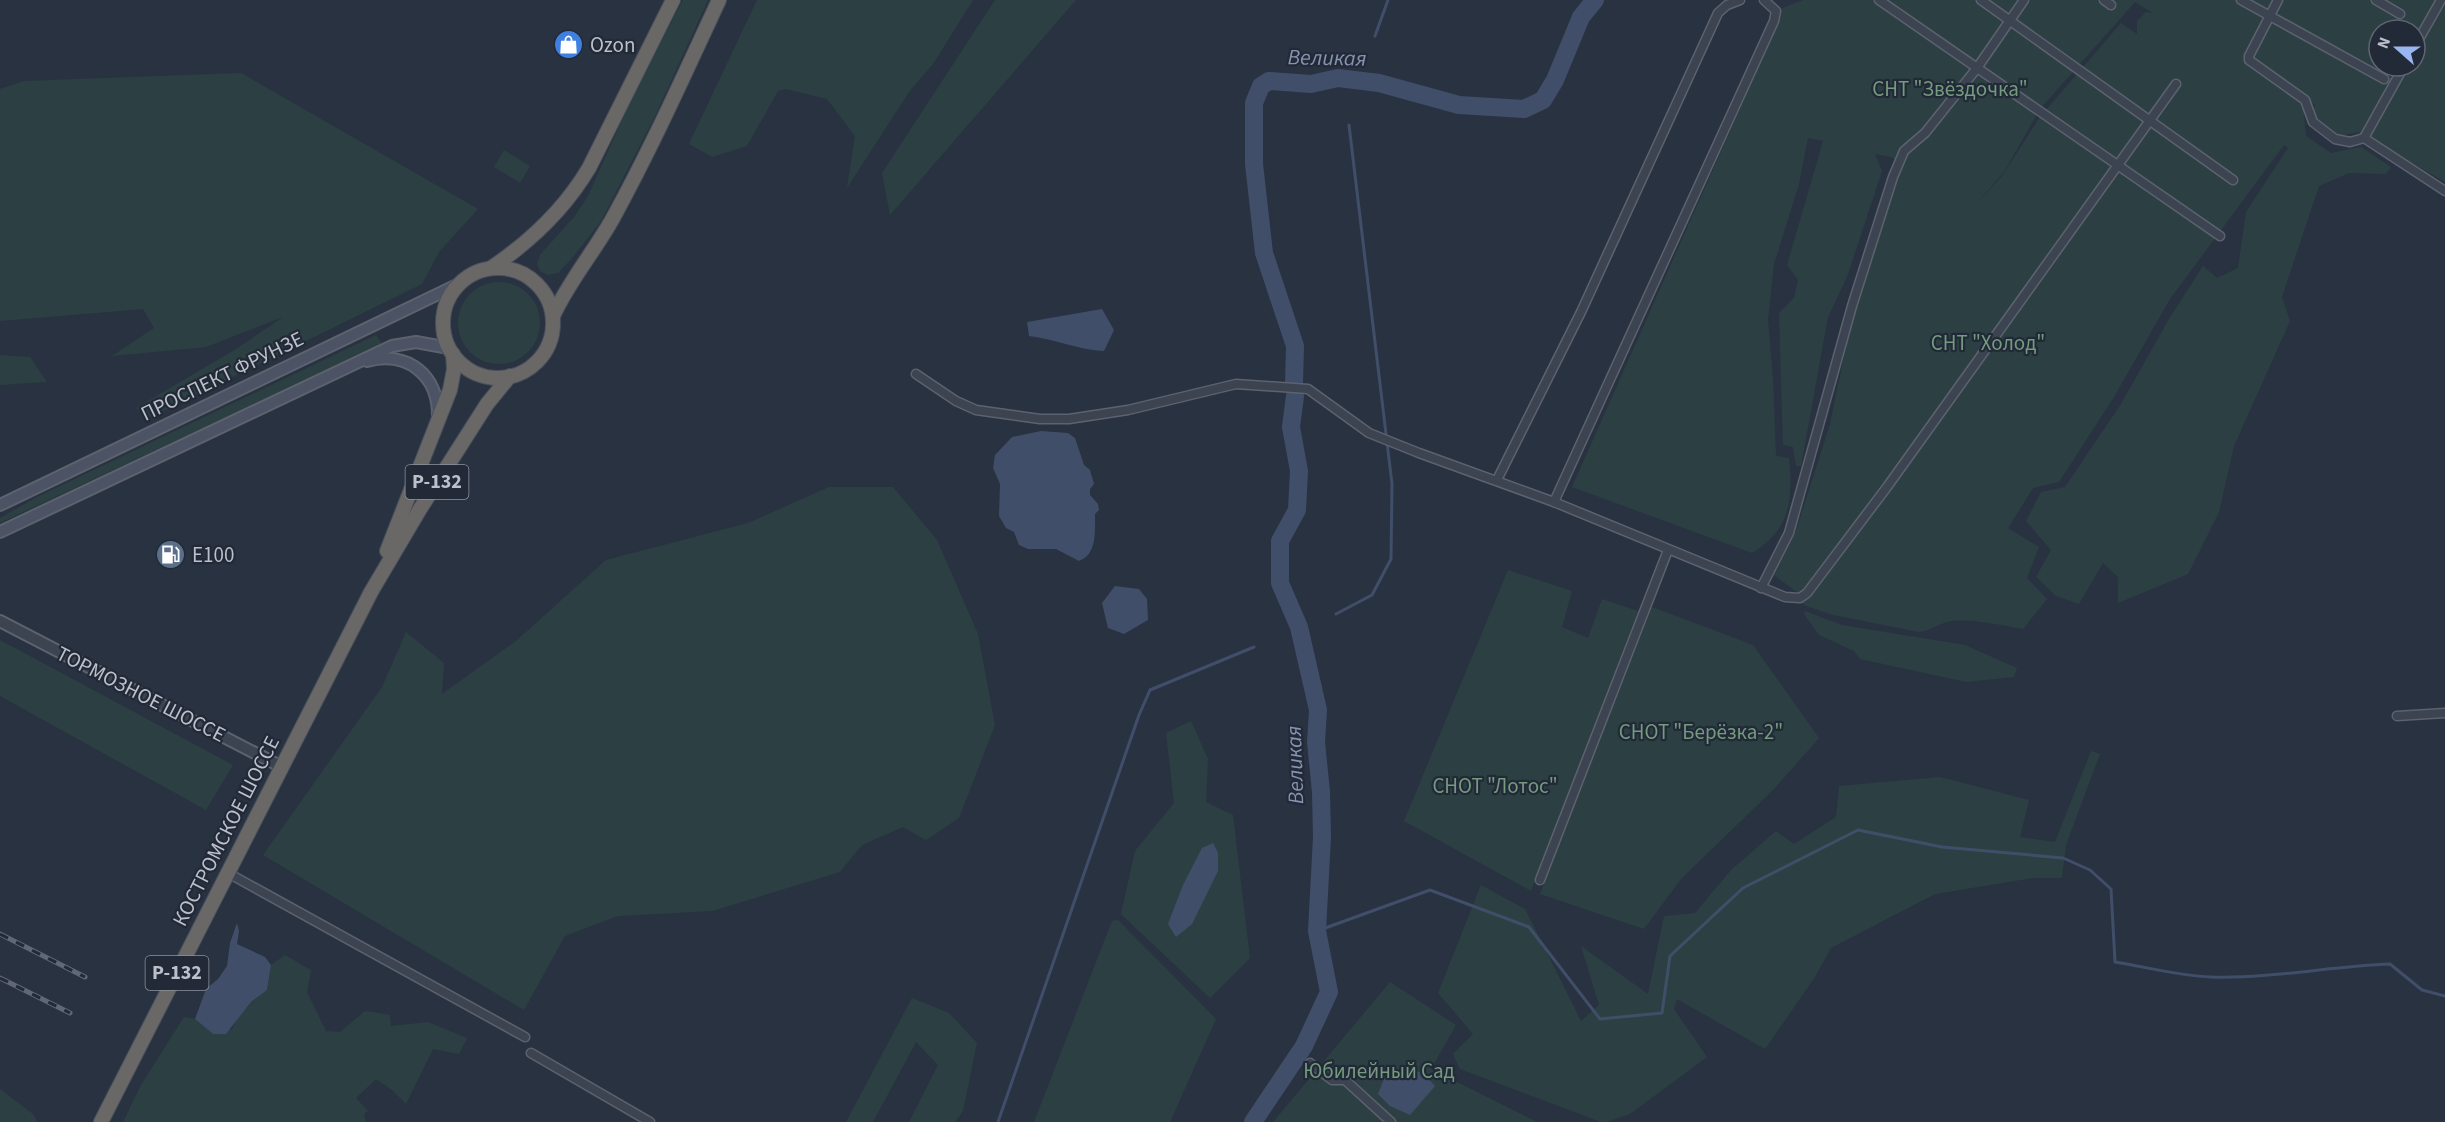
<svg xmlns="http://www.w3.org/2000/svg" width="2445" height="1122" viewBox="0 0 2445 1122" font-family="'Source Sans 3',sans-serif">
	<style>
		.green { fill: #2c4043; fill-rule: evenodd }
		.water { fill: #414e69 }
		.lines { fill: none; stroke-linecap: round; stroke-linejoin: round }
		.stream { stroke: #414e69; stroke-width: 3 }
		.river { stroke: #414e69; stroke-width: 18 }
		.minor-casing { stroke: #5c626e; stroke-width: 11 }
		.tertiary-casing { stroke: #5c626e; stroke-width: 14 }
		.secondary-casing { stroke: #5c626e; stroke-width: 14 }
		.trunk-casing { stroke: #484f5c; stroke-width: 16 }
		.minor { stroke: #3d4451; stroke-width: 8 }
		.tertiary { stroke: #3d4451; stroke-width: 10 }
		.secondary { stroke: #4c5364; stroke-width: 10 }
		.trunk { stroke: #696866; stroke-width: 14 }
		.rail-casing { stroke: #606878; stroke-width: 5 }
		.rail { stroke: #222937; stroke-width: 3; stroke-dasharray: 9; stroke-linecap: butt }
		.labels { text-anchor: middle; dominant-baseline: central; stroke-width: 4.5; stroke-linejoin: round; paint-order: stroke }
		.shield { fill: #222937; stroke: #8d939f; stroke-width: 1.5 }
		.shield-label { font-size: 20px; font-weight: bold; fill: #bbc0cb }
		.poi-label { font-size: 21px; fill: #bbc0cb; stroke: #222937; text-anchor: start }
		.park-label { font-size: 21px; fill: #749a7f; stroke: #222937 }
		.street-label { font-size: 21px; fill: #bbc0cb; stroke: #222937 }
		.water-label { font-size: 22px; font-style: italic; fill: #8594b0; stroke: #222937 }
	</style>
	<rect width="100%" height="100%" fill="#293241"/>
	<g class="green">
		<polygon points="683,0 708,0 656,114 601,221 573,257 558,273 548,275 540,271 537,264 540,255 574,217 588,196 631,100"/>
		<polygon points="757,0 973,0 933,64 911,89 847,188 855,136 827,99 786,89 778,91 747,146 712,157 689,144"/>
		<polygon points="995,0 1076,0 890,215 882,173"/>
		<path d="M1803,0H2445V182L2359,132L2340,136L2312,115L2315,105L2275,82L2303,104L2306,136L2331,153L2361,147L2391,167L2386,174L2349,173L2319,186L2282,297L2290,321L2234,446L2219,512L2188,574L2118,603V577L2103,563L2079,604L2056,596L2036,577L2051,550L2026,521L2041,492L2065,487L2121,404L2169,319L2203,266L2217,278L2238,268L2246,212L2288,148L2284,145L2170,299L2114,397L2059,482L2033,488L2008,528L2039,547L2027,578L2047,599L2023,629C2000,625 1974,619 1951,621C1941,622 1932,631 1919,632L1829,614L1804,605L1799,594L1774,575L1795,534L1830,424L1846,347L1881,219L1901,162L1891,157L1875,154L1882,171L1847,277L1828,317L1801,466H1796L1793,447L1783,445L1779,313L1794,298L1798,280L1787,265L1823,141L1808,138L1799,184L1774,264L1768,319L1773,379L1776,456L1789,458C1793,500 1791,529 1752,553L1572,487L1776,28L1782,8ZM2135,2L2153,13L2146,12L2137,21V34L2121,23L2040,117L2002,176L1974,206L2004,172L2040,109ZM2379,30H2415V66H2379Z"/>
		<polygon points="241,73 478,209 439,252 422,284 149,418 136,408 236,349 283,317 206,347 112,356 154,328 143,309 0,321 0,89 24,81"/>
		<polygon points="504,150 530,166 520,183 494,167"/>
		<circle cx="499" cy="323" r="41"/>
		<polygon points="376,335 382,344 0,523 0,518 35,498"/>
		<polygon points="0,355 30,357 47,382 0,385"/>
		<polygon points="829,487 893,487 937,540 978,634 995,725 959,818 926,840 903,827 862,845 840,872 712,911 618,916 565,936 524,1010 263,855 382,687 406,632 444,663 442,694 516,641 606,560 748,523"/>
		<polygon points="1508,570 1572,591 1562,627 1588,638 1602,599 1638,611 1531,891 1404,821"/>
		<polygon points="1652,607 1753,645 1819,738 1774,789 1681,879 1644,929 1540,894"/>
		<polygon points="1805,611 1842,625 1965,645 2017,668 2014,677 1966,682 1860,659 1854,651 1819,635 1804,614"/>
		<polygon points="0,640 233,765 206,810 0,696"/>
		<polygon points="1191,721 1208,759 1206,802 1233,815 1250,958 1210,998 1121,914 1135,851 1174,803 1166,733"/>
		<polygon points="2091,751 2100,754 2066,845 2062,878 2033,878 1935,894 1831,948 1815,977 1765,1049 1677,999 1674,1009 1707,1057 1630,1114 1606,1122 1601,1122 1460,1069 1453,1054 1473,1034 1438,993 1481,885 1525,909 1581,1021 1599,1005 1581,946 1648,994 1664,916 1695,913 1731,870 1776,831 1794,844 1836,817 1839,786 1940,777 2029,800 2020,837 2055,842"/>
		<polygon points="1118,920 1216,1019 1170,1122 1034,1122 1112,921"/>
		<path d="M285,955L311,970L307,992L326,1031L340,1032L365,1011L390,1015L391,1026L428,1022L467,1038L459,1054L433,1049L406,1104L392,1090L376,1079L356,1098L368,1111L364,1114L366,1122H123L141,1085L184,1017L195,1019L213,1034L232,1029C241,1011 251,1001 267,990L271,965Z"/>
		<polygon points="1390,982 1456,1025 1431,1069 1537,1122 1273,1122"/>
		<polygon points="912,998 949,1013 977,1043 963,1111 955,1122 909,1122 938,1065 916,1042 873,1122 846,1122"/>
		<polygon points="0,1089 33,1114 37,1122 0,1122"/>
	</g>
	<g class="water">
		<path d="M1102,309L1114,330L1104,351C1078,350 1055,339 1029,336L1027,322Z"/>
		<path d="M1041,431L1068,433L1075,438L1084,465L1090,470L1094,484L1090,489V495L1098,504L1099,510L1095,514C1095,531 1097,555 1079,561L1056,549H1028L1019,545L1014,532L1006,528L999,516L1000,484L993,468L995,455L1012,437Z"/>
		<polygon points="1115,586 1139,589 1147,599 1148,620 1124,634 1108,628 1102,603"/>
		<polygon points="1213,843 1218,853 1218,871 1192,924 1176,937 1168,924 1183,885 1202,848"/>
		<polygon points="237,923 239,931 237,944 265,957 271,965 267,990 251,1002 226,1034 213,1034 195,1019 206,989 218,979 227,966 230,943"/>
		<polygon points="1402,1067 1423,1073 1435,1086 1410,1115 1390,1106 1378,1094 1385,1076"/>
	</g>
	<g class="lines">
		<g class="stream">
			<polyline points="1375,36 1388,0"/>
			<polyline points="1336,614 1372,595 1391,559 1392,484 1349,125"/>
			<path d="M1317,931L1430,890L1529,927L1600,1019L1662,1013L1670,956L1743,888L1858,830L1942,847L2063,858L2090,870L2111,889L2115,962C2147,967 2179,976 2211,977C2271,979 2331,966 2390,964L2422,990L2445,996"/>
			<polyline points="998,1122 1139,715 1150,690 1254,647"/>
		</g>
		<g class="river">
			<polyline points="1294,382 1295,346 1264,253 1254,164 1254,103 1261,86 1269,81 1311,84 1338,78 1379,83 1459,105 1524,109 1543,100 1555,80 1581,17 1595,0"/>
			<polyline points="1253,1122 1304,1046 1329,992 1317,931 1322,837 1321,792 1316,742 1318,710 1299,627 1280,583 1280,541 1297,510 1299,471 1291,427 1295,396"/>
		</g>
		<defs>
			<g id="minor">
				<polyline points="1879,0 2220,236"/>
				<polyline points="1981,0 2233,180"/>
				<polyline points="2104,0 2111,5"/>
				<polyline points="2241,0 2384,79"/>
				<polyline points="2278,0 2249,56 2249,60 2305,100 2313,122 2335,139 2350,142 2364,138 2445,191"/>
				<polyline points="2376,0 2400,14"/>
				<polyline points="2415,46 2441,0"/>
				<polyline points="2364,138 2404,66"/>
				<polyline points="916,374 956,401 976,410 1040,419 1069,419 1128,410 1236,384 1308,389 1369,433 1419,453 1554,502 1785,597 1800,598 1807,593 1887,487 2176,84"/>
				<polyline points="1497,480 1581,312 1718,13 1727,5 1740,0"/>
				<polyline points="1554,502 1774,21 1776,11 1764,0"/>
				<polyline points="1761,588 1789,533 1852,306 1893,177 1904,151 1925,133 1977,68 2024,0"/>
				<polyline points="2397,716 2445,713"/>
				<polyline points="228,873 525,1037"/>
				<polyline points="1540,880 1668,550"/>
				<polyline points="531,1053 650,1122"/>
				<polyline points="1310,1063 1332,1080 1345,1080 1391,1122"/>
			</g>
			<polyline id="tertiary" points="0,621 282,767"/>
			<g id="secondary">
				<path d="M367,361C408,350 439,376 438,417"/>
				<polyline points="0,505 461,283"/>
				<polyline points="0,532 392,346 416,342 449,348"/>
			</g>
			<g id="trunk">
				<path d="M491,268C531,241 564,210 589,168L673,0"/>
				<circle cx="498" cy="323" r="55"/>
				<path d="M553,316C569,281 594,252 613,218C652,147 685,73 719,0"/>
				<polyline points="387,551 450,390 454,369 453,354"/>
				<polyline points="101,1122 371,592 420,509 487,404 510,376"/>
			</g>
		</defs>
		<use href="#minor" class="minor-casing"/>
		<use href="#tertiary" class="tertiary-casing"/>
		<use href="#secondary" class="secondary-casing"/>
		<use href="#trunk" class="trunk-casing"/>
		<use href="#minor" class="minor"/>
		<use href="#tertiary" class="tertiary"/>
		<use href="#secondary" class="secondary"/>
		<use href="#trunk" class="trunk"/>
		<defs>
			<g id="rail">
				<polyline points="0,934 85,977"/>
				<polyline points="0,978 70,1013"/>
			</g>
		</defs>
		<use href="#rail" class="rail-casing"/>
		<use href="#rail" class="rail"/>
	</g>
	<defs>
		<symbol id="shop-disc" viewBox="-11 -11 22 22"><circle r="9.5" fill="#3f7fe0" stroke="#222937"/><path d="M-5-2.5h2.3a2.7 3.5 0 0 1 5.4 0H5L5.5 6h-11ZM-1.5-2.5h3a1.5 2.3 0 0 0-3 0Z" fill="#fff"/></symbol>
		<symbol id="fuel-disc" viewBox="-11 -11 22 22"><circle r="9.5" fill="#5c6f8a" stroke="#222937"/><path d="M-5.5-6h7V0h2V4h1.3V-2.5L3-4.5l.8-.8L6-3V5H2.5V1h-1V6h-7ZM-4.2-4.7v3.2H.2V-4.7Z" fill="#fff"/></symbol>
	</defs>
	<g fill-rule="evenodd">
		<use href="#shop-disc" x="552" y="28" width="33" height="33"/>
		<use href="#fuel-disc" x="154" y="538" width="33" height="33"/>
	</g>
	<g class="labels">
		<g class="shield">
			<rect x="405.5" y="465" width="63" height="34" rx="4.5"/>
			<rect x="145.5" y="956" width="63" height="34" rx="4.5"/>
		</g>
		<g class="shield-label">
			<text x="437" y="482">Р-132</text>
			<text x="177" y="973">Р-132</text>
		</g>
		<g class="poi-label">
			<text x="590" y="45">Ozon</text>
			<text x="192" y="555">E100</text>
		</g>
		<g class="park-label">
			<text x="1950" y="89">СНТ "Звёздочка"</text>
			<text x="1988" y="343">СНТ "Холод"</text>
			<text x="1701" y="732">СНОТ "Берёзка-2"</text>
			<text x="1495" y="786">СНОТ "Лотос"</text>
			<text x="1379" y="1071">Юбилейный Сад</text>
		</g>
		<g class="street-label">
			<text transform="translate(222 376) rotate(-26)">ПРОСПЕКТ ФРУНЗЕ</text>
			<text transform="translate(141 694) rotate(27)">ТОРМОЗНОЕ ШОССЕ</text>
			<text transform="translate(226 831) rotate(-63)">КОСТРОМСКОЕ ШОССЕ</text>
		</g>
		<g class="water-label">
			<text transform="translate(1327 58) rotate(1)">Великая</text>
			<text transform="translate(1295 765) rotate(-92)">Великая</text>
		</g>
	</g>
	<g transform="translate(2397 48) rotate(291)"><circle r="28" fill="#222937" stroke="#5f6572" stroke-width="1.5"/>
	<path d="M0-4.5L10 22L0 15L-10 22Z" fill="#9ab6f0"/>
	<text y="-9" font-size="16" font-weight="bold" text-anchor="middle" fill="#bbc0cb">N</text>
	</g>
</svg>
